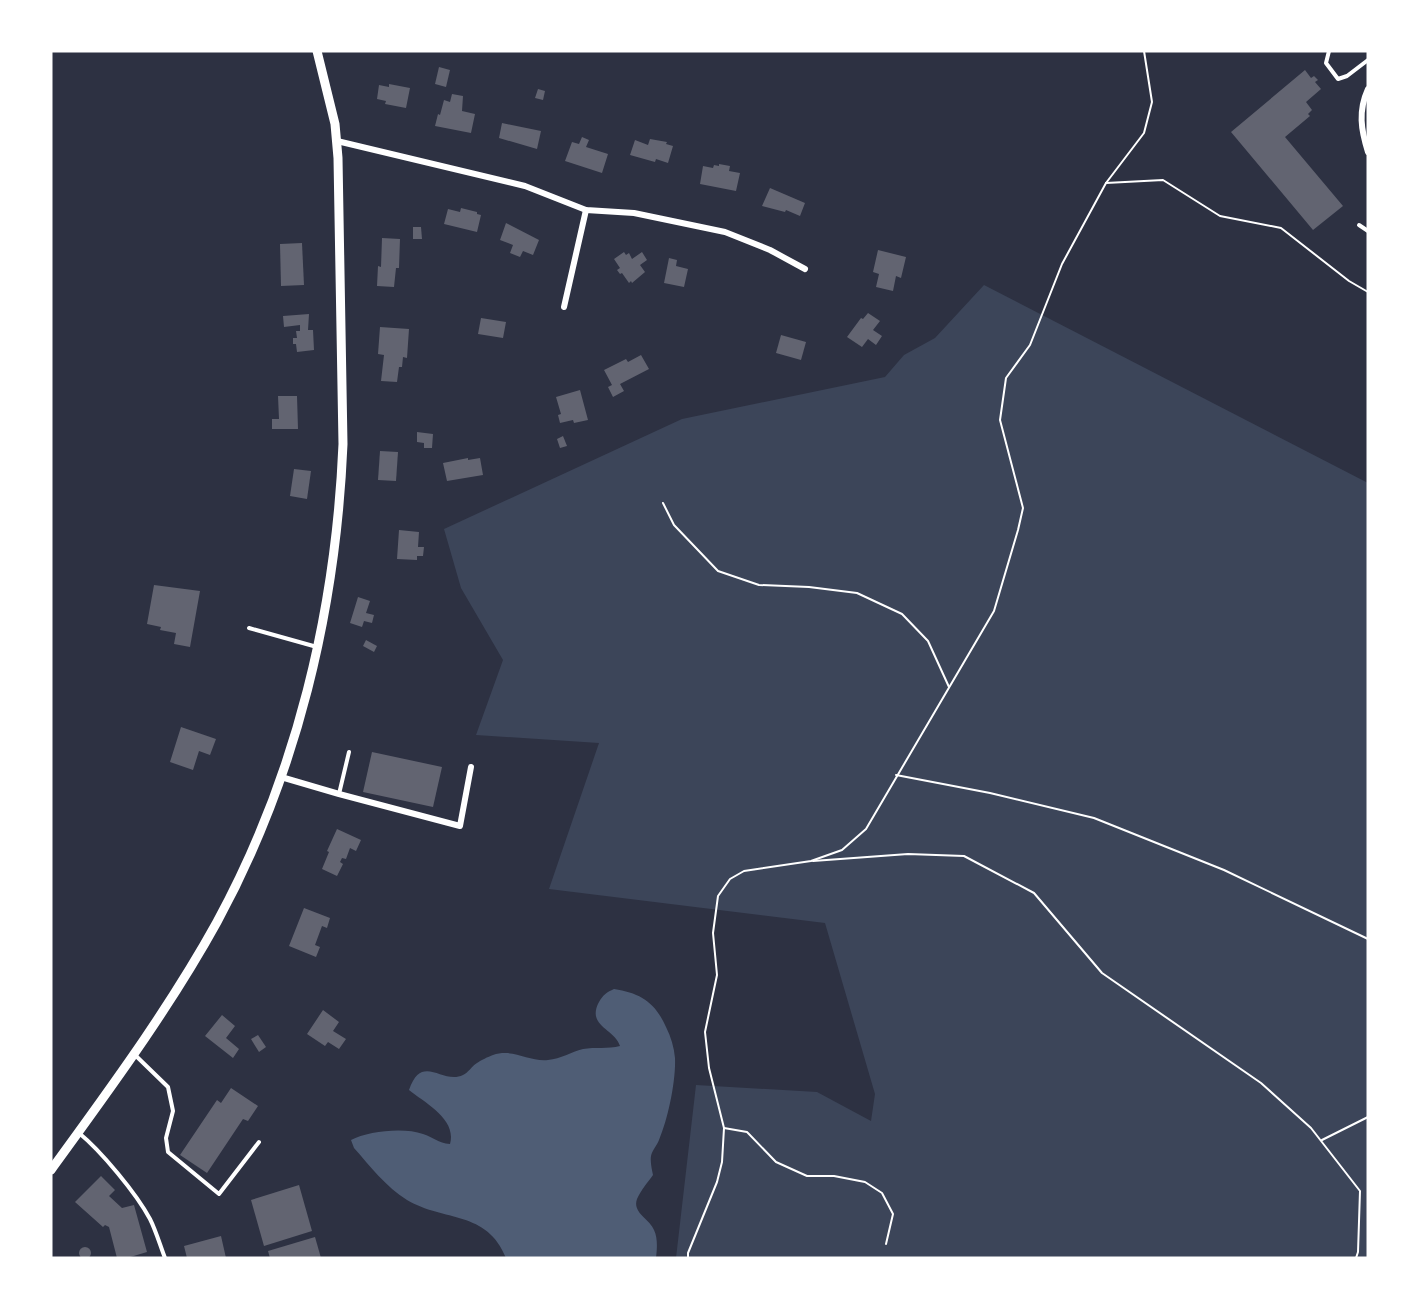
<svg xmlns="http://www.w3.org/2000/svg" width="1419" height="1309" viewBox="0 0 1419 1309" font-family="Raleway,sans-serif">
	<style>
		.green { fill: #3c4559 }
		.water { fill: #4f5d75 }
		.building { fill: #626471 }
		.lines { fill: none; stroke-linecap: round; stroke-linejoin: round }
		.path { stroke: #fff; stroke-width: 2 }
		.service { stroke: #fff; stroke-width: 4 }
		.minor { stroke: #fff; stroke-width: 6 }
		.secondary { stroke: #fff; stroke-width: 9 }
	</style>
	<rect width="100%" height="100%" fill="#2d3142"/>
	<polygon class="green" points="984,285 1368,483 1368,1258 676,1258 696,1085 817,1092 871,1121 875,1094 825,923 549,889 599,743 476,735 503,660 461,588 444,529 682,419 885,377 904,355 935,338"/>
	<path class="water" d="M614,989C640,993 655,1002 666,1027C671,1037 674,1047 675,1058C676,1081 668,1119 659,1140C657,1145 652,1151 651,1156C650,1162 652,1170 653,1175C648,1182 641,1190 637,1199C632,1213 650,1219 654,1230C658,1238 657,1249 656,1258H506C487,1210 444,1222 407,1200C386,1187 370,1166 354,1148L351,1140C368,1131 404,1127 423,1134C433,1137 438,1143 450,1144C457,1119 425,1103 409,1090C422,1052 442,1085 463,1075C468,1073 472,1066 477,1063C481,1060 488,1057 493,1055C513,1048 529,1062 548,1060C561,1059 571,1052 583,1049C595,1047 608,1049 620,1046C615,1029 586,1026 599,1002C603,995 607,992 614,989Z"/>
	<g class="building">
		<polygon points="439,67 450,70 446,87 435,84"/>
		<polygon points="1305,70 1311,78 1314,76 1318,80 1315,82 1321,89 1306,102 1312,110 1308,114 1310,116 1285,137 1343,206 1313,230 1231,132"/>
		<polygon points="389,84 410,88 406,108 385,104 386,101 377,99 379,85 389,87"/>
		<polygon points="538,89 545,91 543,100 535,98"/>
		<polygon points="452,94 463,96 462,111 475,114 471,133 435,126 438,114 440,115 444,100 450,102"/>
		<polygon points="502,123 541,131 537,149 499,138"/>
		<polygon points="582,137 589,140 586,147 608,154 602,173 565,161 572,142 579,144"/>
		<polygon points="650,139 667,142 666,144 673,146 668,163 656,159 655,162 630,155 635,140 648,145"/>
		<polygon points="719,164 730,166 729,171 740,173 736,191 700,184 703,166 713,168 714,165 719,166"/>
		<polygon points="770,188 805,203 800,216 786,210 785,212 762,206"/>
		<polygon points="461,208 477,212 477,214 481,215 477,232 444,224 448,209 460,212"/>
		<polygon points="506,223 539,240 533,255 523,251 520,257 510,253 513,245 500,240"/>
		<polygon points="413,227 421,227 422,239 413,239"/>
		<polygon points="382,238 400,239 399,268 396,268 394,287 377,286 378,266 381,267"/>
		<polygon points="302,243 304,285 281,286 280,244"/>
		<polygon points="878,250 906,257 901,278 896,276 893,291 876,287 879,274 873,272"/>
		<polygon points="624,252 626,255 629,253 632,259 642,252 647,260 640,265 645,272 632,283 631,281 629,283 622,273 620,274 617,270 620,268 614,259"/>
		<polygon points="669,258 677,260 676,266 688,269 684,287 664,283"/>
		<polygon points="868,313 880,321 873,330 882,336 876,345 868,339 862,347 847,337 861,318 863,319"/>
		<polygon points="309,314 308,330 313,330 314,350 297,352 296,344 293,344 293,338 297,338 296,331 300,331 300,325 284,327 283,316"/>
		<polygon points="481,318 506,322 503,338 478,334"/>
		<polygon points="380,327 409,329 407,358 403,357 402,367 399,367 397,382 381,381 384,355 378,354"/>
		<polygon points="781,335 806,342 801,360 776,353"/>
		<polygon points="641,355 649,369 620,384 624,391 613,397 608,387 612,385 604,370 626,359 628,362"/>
		<polygon points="580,390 588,420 574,423 573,420 560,423 558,415 561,414 556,397"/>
		<polygon points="278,396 297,396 298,429 272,429 272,419 279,419"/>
		<polygon points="417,432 433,434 432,448 424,448 424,443 417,442"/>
		<polygon points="563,436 567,446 560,448 557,439"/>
		<polygon points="380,451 398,452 396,481 378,480"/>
		<polygon points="468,458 468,460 480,458 483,475 447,481 443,463"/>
		<polygon points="294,469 311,471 307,499 290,496"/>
		<polygon points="399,530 419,532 418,547 424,547 423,556 417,556 417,560 397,559"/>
		<polygon points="154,585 200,591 190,647 174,644 176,633 160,630 161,627 147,624"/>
		<polygon points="358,597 370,601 366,613 374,615 372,623 364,621 362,627 350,623"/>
		<polygon points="366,640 377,646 374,652 363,646"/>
		<polygon points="181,727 216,739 210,755 199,751 193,770 170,762"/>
		<polygon points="372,752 442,767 433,807 363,792"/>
		<polygon points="337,829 361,840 356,851 350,848 346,859 342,858 340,862 343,864 337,876 322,869 329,852 327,851"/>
		<polygon points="304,908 330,918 327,928 322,926 315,945 320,947 316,957 289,946"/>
		<polygon points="323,1010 339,1022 333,1031 346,1039 339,1049 328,1042 325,1046 307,1034"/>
		<polygon points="222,1015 235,1026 226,1038 239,1049 233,1058 205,1036"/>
		<polygon points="258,1035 266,1047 259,1052 251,1039"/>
		<polygon points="231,1088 258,1106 248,1121 243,1119 207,1173 180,1155 217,1100 221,1103"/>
		<polygon points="101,1176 115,1190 109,1196 122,1208 134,1205 147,1252 127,1258 117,1258 109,1227 105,1225 103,1227 75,1202"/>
		<polygon points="299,1185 312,1231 264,1246 251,1200"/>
		<polygon points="221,1236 226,1258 187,1258 184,1246"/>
		<polygon points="315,1237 321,1258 270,1258 268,1251"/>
		<circle cx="85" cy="1253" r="6"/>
	</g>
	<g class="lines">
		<g class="path">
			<polyline points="1106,183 1163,180 1220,216 1281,228 1349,281 1368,292"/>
			<polyline points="663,503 674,525 718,571 759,585 809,587 857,593 902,614 928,641 949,687"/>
			<polyline points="896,775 990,793 1094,818 1224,870 1368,939"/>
			<polyline points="813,861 908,854 964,856 1034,893 1102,973 1261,1083 1311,1128 1360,1191 1358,1252 1356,1258"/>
			<polyline points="724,1128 747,1132 776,1162 807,1176 834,1176 865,1182 882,1193 893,1214 886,1244"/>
			<polyline points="1322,1140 1368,1117"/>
			<polyline points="688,1258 688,1253 717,1182 722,1162 724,1128 709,1068 705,1032 717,975 713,933 718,896 730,879 744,871 811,861 842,850 866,829 994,611 1018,530 1023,508 1000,420 1006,378 1030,345 1062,264 1106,183 1144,133 1152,102 1144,51"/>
		</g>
		<g class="service">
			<polyline points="1329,51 1326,63 1338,79 1347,76 1368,60"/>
			<polyline points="1359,225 1368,231"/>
			<polyline points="249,628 317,647"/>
			<polyline points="339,794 349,752"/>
			<polyline points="134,1054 168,1087 173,1111 166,1138 168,1152 219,1194 259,1142"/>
			<path d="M79,1133C101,1151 136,1193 150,1219C156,1231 160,1245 165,1258"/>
		</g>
		<g class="minor">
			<path d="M1368,89C1358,111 1361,130 1368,152"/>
			<polyline points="337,141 525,186 586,210 634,213 725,232 770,250 805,269"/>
			<polyline points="564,307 586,210"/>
			<polyline points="281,777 339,794 460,826 471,767"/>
		</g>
		<path class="secondary" d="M51,1170C109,1090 169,1009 217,922C297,775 336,610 343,444L338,158L335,124L317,51"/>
	</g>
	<rect width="1419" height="1309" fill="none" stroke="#ffffff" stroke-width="105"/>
</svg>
